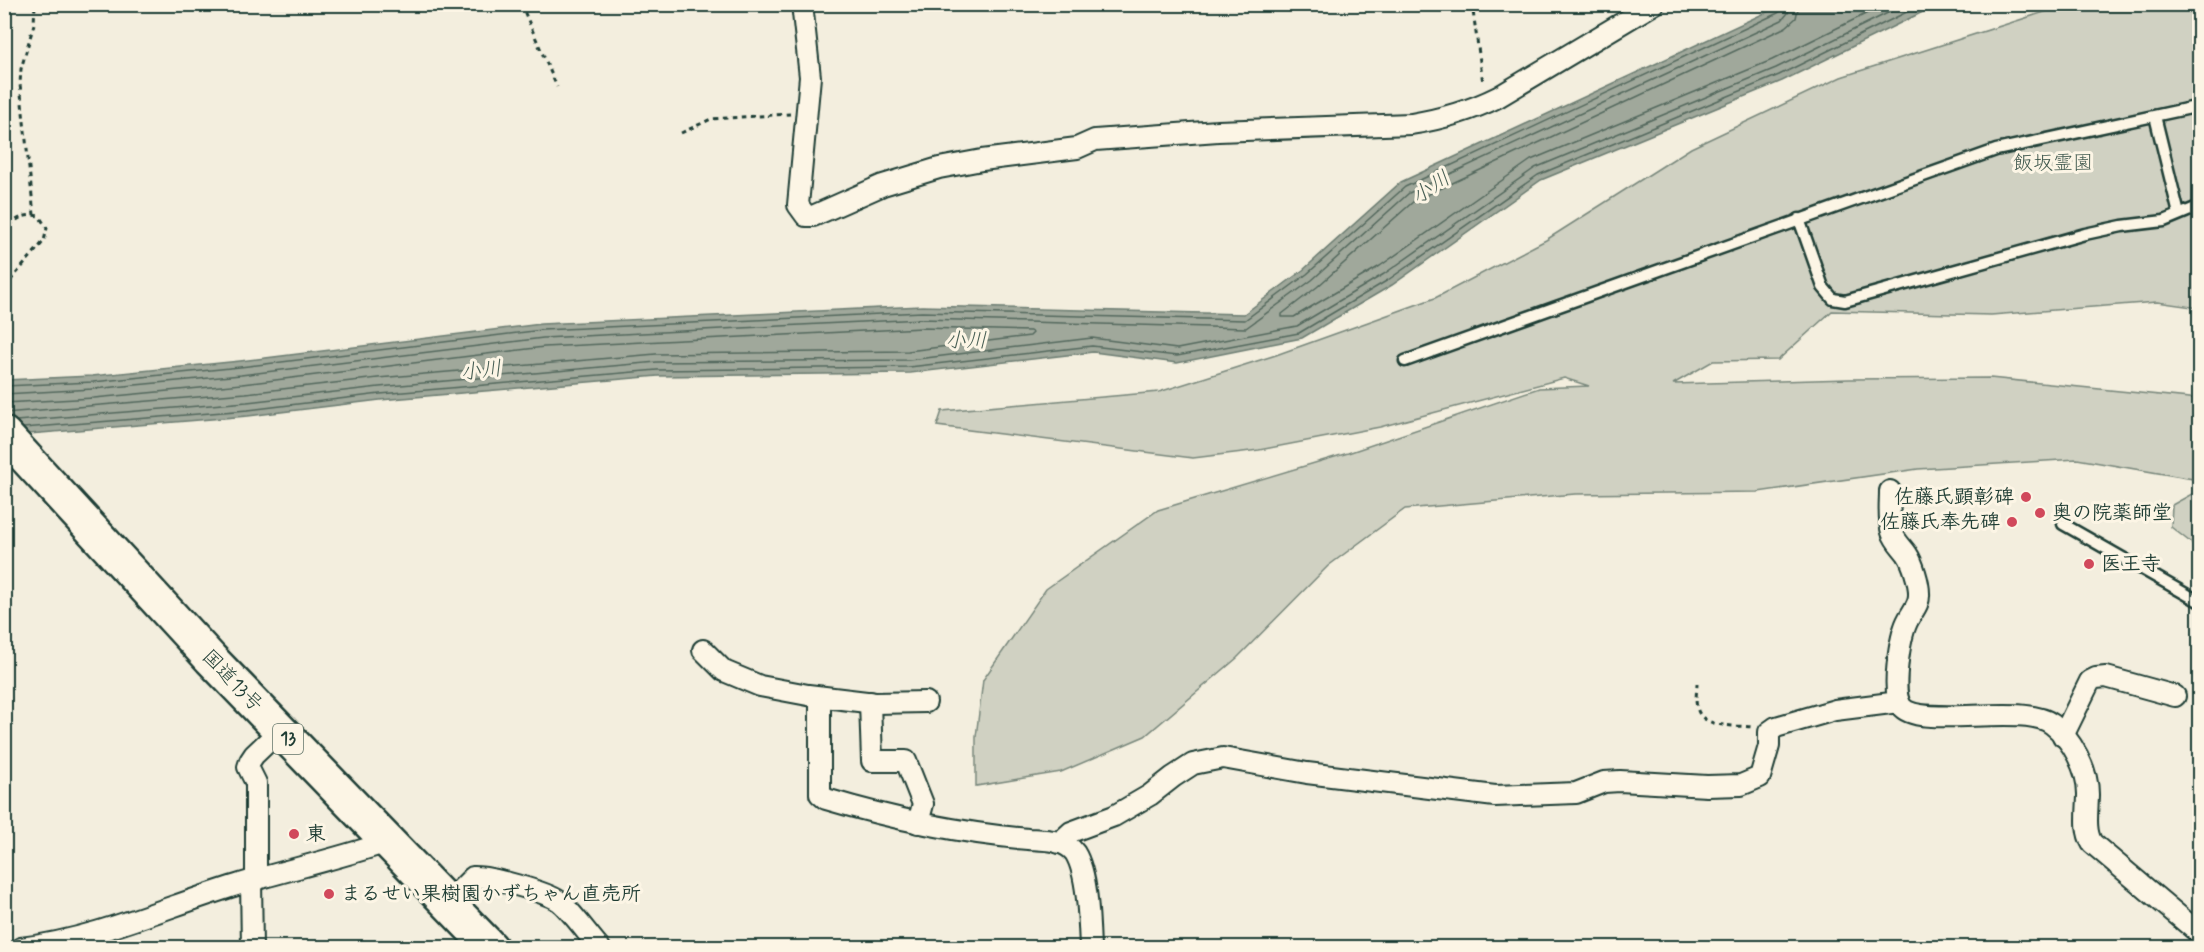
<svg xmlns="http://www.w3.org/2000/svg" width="2204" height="952" viewBox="0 0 2204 952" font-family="Mynerve,'Klee One',sans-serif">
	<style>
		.green { fill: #d0d1c2; stroke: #78877b; stroke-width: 1.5 }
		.water { fill: #a0a89b; stroke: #6c7d72; stroke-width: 1.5 }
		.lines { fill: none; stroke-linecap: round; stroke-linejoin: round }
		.shore { stroke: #53685d; stroke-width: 1.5 }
		.lane-casing { stroke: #1f3d34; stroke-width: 15 }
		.street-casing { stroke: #1f3d34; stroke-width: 24 }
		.highway-casing { stroke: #1f3d34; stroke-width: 38 }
		.path { stroke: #1f3d34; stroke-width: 3; stroke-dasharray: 4.5 4.5; stroke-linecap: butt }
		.lane { stroke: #fcf5e5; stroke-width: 10 }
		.street { stroke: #fcf5e5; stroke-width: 20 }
		.highway { stroke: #fcf5e5; stroke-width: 33 }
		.poi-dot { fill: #d1495b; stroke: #fcf5e5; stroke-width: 2 }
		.labels { text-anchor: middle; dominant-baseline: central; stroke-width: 6; stroke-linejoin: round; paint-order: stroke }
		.shield { fill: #fcf5e5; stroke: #617469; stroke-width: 1.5 }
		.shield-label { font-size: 18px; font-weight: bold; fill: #1f3d34 }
		.park-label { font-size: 20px; fill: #425b50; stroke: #fcf5e5 }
		.poi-label { font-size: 20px; font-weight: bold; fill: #1f3d34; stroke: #fcf5e5; text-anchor: start }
		.street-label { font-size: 20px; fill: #1f3d34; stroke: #fcf5e5 }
		.water-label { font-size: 21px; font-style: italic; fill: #465d53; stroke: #fcf5e5 }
	</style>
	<rect width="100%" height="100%" fill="#f3eede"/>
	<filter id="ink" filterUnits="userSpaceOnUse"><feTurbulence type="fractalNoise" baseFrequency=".0167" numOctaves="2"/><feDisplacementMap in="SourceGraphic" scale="12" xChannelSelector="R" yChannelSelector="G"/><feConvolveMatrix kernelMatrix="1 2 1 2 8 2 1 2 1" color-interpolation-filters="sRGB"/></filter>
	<g filter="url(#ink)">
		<g class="green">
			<polygon points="2080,4 2199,5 2199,308 2157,302 1991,315 1832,311 1778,360 1713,361 1673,384 1849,379 1990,378 2199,399 2199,480 2077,459 1918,469 1758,492 1575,494 1405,509 1328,566 1237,658 1145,736 1061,772 976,786 976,737 983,680 1046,589 1158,510 1348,453 1539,388 1589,386 1564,378 1380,427 1259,450 1193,458 937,426 942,411 1159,392 1276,355 1435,298 1546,240 1691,148 1841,77 2057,8"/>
			<polygon points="2199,490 2199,549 2171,527 2172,505"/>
		</g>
		<polygon class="water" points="1782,5 1937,5 1782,81 1541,180 1392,285 1302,338 1177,363 1093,352 910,373 658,376 380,400 248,416 5,436 5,380 92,376 240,361 541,324 922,306 1244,314 1303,270 1401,182"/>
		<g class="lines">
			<g class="shore">
				<polyline points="1799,4 1796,18 1786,27 1414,201 1317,287 1282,314 1282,317 1294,317 1380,266 1531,160 1772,60 1886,4"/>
				<polyline points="4,386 93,382 240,367 542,330 922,312 1245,320 1307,274 1405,187 1778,13 1782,10 1783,4"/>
				<polyline points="4,394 93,389 241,375 543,338 922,319 1246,328 1312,280 1409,193 1782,20 1788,13 1790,4"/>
				<polyline points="4,403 94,398 242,384 544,347 922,328 1030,331 1033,333 1030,336 908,351 656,354 378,378 246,393 4,413"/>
				<polyline points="16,421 247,402 379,387 657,362 909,360 1092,338 1177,349 1297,326 1384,274 1535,168 1776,68 1906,4"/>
				<polyline points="23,428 248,410 380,394 657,370 909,367 1092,346 1177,356 1299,333 1388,280 1538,175 1779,75 1923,4"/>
			</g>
			<defs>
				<g id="lane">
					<polyline points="2155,116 2179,214"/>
					<polyline points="1799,219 1823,287 1833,299 1845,301 2085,234 2122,226 2164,221 2200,206"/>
					<polyline points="1405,361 1996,150 2200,106"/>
					<polyline points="2063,524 2200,602"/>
				</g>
				<g id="street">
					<path d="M802,4L810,77L798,205L806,216H813L883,185L939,168L982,160L1077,148L1095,140L1218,131L1411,124C1442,119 1470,111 1498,97L1654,4"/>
					<path d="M1890,491C1890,504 1888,520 1892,532C1895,541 1902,547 1907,554C1913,563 1919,583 1919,593C1920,605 1912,611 1907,622C1900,637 1891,691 1901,706C1918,730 2023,702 2052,724C2072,739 2088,770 2088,794C2088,810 2084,830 2092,843L2200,934"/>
					<polyline points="703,650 724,671 760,686 808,695 875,703 926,702"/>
					<path d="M820,697V794L826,799C893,819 959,833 1028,839C1044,840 1065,839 1075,853C1088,874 1089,923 1090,948"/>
					<polyline points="870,702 872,761 906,761 923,804 918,823"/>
					<polyline points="2063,736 2090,681 2096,678 2106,677 2175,696"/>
					<polyline points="1059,843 1071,832 1114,816 1150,795 1173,777 1193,764 1223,758 1307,773 1495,796 1576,793 1604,782 1620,781 1707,786 1741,785 1760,777 1769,746 1769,732 1776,727 1835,710 1899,702"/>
					<polyline points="256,880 256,783 248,767 250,761 254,755 280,730"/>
					<polyline points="251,881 252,948"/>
					<path d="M447,903L473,877C489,876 546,892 559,901C570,909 589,936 600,948"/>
					<path d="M21,948C96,939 165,907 237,885C286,870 337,859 387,842"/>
				</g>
				<polyline id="highway" points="4,434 211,659 491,948"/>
			</defs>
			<use href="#lane" class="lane-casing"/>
			<use href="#street" class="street-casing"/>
			<use href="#highway" class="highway-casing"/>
			<g class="path">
				<polyline points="521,4 557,87"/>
				<polyline points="1472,4 1483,83"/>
				<polyline points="681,133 711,119 790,114"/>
				<polyline points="4,199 7,209 4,212"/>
				<polyline points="34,215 20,84 21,69 34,24 35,4"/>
				<path d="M4,233C13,220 23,213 39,216L47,228L44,241L4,288"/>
				<path d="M1697,683C1697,690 1695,700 1697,707C1701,729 1735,725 1752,727"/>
			</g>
			<use href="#lane" class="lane"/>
			<use href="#street" class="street"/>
			<use href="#highway" class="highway"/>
		</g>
	</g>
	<g class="poi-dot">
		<circle cx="2026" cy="497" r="6"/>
		<circle cx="2040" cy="513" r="6"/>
		<circle cx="2012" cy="522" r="6"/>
		<circle cx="2089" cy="564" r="6"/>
		<circle cx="294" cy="834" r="6"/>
		<circle cx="329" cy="894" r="6"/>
	</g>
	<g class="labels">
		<rect class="shield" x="273" y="724" width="30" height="30" rx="4.5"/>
		<g class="shield-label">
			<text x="288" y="739">13</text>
		</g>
		<g class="park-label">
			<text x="2053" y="163">飯坂霊園</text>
		</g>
		<g class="poi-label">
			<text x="2014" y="497" text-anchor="end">佐藤氏顕彰碑</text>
			<text x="2052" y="513">奥の院薬師堂</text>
			<text x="2000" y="522" text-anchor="end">佐藤氏奉先碑</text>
			<text x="2101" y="564">医王寺</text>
			<text x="306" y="834">東</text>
			<text x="341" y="894">まるせい果樹園かずちゃん直売所</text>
		</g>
		<g class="street-label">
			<text transform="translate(232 681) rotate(46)">国道13号</text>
		</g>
		<g class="water-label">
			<text transform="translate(1431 188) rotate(-34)">小川</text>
			<text x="966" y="341">小川</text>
			<text transform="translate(481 371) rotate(-7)">小川</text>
		</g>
	</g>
	<rect width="2204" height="952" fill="none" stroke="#fcf5e5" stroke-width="24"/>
	<rect x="12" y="12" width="2180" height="928" fill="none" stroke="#1f3d34" stroke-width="2" filter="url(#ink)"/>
</svg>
